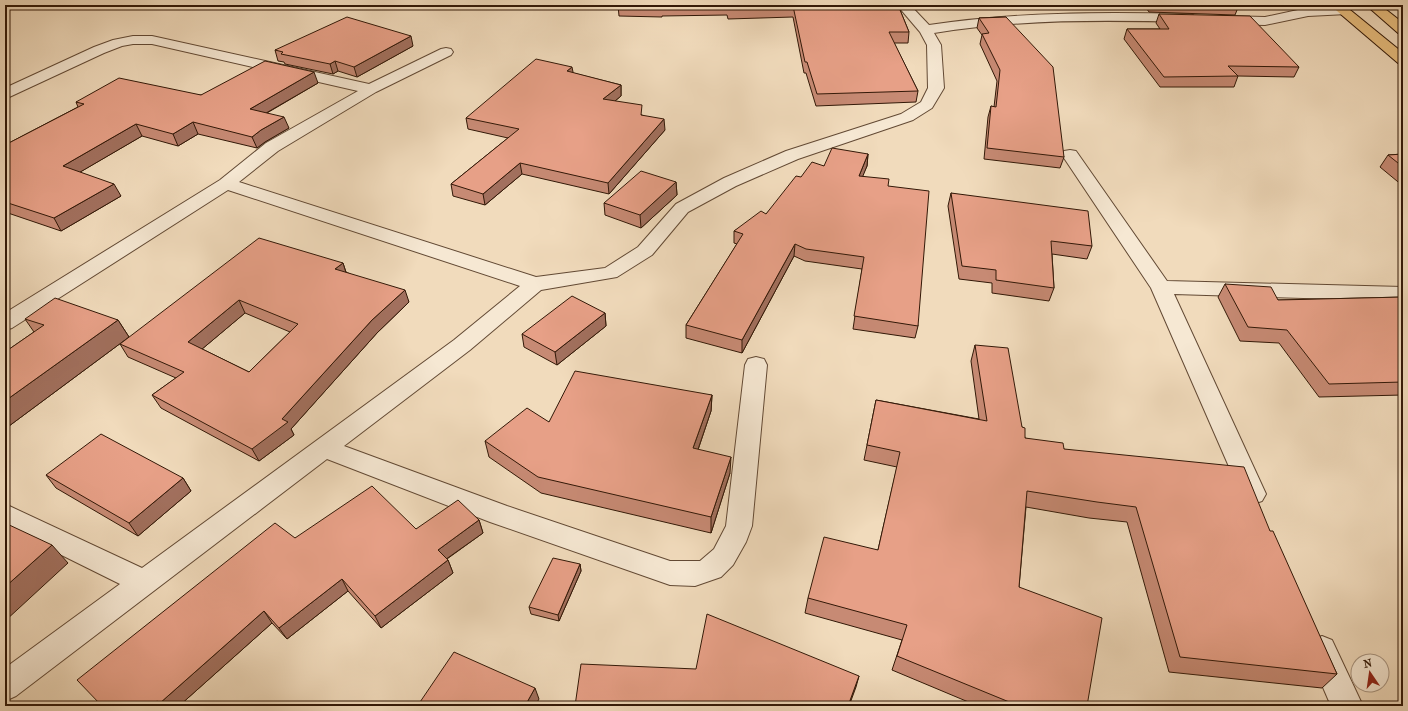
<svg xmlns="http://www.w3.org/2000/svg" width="1408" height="711" viewBox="0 0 1408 711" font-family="'IM FELL French Canon',serif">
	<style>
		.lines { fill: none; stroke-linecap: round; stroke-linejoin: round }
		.minor-casing { stroke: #624934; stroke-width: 2 }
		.primary-casing { stroke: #321807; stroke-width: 2 }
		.minor { fill: #f6e8d3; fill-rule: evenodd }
		.primary { fill: #e8be7e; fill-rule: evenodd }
		.wall { fill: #c78a74; stroke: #321807; fill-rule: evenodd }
		.shaded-wall { fill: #a2705e; stroke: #321807 }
		.building { fill: #e7a087; stroke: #321807; fill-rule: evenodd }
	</style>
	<rect width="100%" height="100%" fill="#f1dbbc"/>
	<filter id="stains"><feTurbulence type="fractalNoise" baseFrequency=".005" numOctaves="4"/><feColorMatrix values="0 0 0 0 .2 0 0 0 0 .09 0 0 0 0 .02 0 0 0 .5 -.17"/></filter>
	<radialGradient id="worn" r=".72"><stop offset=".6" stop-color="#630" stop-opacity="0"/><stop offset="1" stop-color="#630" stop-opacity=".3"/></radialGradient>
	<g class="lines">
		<defs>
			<g id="minor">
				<path d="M897,5H910L929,25C1015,12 1101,12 1188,14L1193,15L1195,18L1193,21L1188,22C1103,20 1018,19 934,33L941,45L944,88L932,108L913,120L798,159L736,186L688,212L652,255L617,277L541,290L470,350L344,446L507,506L670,561H700L714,549L726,526L745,365L748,359L756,357L764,359L767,365L752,526L746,542L733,565L721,577L695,586L670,585L490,522L327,459L16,696L5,701V668L120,584L5,527V504L142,568L454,340L520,286L228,190L12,328L5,330V313L220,180L266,143L358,91L152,44H133L122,46L104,53L5,99V88L94,47L113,40L133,36H152L369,84L441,49L446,48L451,49L453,52L451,55L376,92L278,151L239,182L536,277L605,268L638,247L676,204L724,178L786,151L901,114L921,102L928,88L927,45L920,32Z"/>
				<polygon points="1342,7 1347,8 1349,11 1347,14 1308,16 1265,25 1225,24 1220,23 1218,20 1220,17 1225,16 1265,17 1307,8"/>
				<polygon points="1070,150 1076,151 1167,281 1403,287 1403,301 1174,294 1266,494 1262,501 1253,504 1244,501 1151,288 1062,155 1064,151"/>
				<polygon points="1322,636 1332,640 1363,706 1331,706 1307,650 1312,640"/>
			</g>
			<g id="primary">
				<polygon points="1330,5 1344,5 1403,53 1403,64 1398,63"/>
				<polygon points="1366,5 1380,5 1403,23 1403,34 1398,33"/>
			</g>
		</defs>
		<use href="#minor" class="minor-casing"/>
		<use href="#primary" class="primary-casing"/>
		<use href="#minor" class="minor"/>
		<use href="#primary" class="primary"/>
	</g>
	<g class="wall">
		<polygon points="618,5 898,5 909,32 908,43 894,43 918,91 916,102 816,106 806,73 804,73 793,17 728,19 727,15 662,16 662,17 619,16"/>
		<polygon points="1144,5 1239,5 1235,15 1149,12"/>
		<polygon points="1159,14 1299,67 1294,77 1238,76 1234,87 1160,87 1124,39 1127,29 1160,29 1156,23"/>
		<polygon points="1006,17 1064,157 1060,168 984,159 988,117 991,106 994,107 997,81 980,44 982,35 977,28 979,18"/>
		<polygon points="413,46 357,77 338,71 333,74 285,64 284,62 278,61 275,50"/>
		<polygon points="573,73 621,85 621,96 615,101 642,115 665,130 609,194 522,174 485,205 453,196 451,184 508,138 468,129 466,118"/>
		<polygon points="318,83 267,113 289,128 265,142 257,148 198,134 178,146 142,136 80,172 121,196 61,231 5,212 5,145 78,107 76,102 201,95"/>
		<polygon points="868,154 867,166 862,176 888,186 918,326 915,338 853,329 862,269 805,261 794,256 742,353 686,338 686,325 737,244 734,243 734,231 766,214 801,177 824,166"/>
		<polygon points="1403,154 1403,186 1380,167 1388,155"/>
		<polygon points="676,182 677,195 641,228 605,215 604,203"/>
		<polygon points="951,193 1092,246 1087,259 1052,254 1054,288 1049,301 992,293 992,283 959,279 948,206"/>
		<path d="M343,263L346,272L409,302L377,333L291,429L294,435L259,461L161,408L152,395L176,378L128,357L120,344ZM245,313L290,332L249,372L202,349Z"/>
		<polygon points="1225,284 1278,300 1403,297 1403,395 1319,397 1279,343 1240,341 1218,297"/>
		<polygon points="605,313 606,326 557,365 524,347 522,334"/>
		<polygon points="25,319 118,320 129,337 5,429 5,352 34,332"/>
		<polygon points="975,345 1022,427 1025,438 1064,449 1270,531 1337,674 1322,688 1169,672 1127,522 1089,518 1026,507 1019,587 1087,706 978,706 892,670 902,640 805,613 808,598 878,550 897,467 864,460 876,400 979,419 971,361"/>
		<polygon points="712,395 711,411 698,450 730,473 711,533 541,493 489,457 485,441 549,422"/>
		<polygon points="46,475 183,478 191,491 138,536 56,488"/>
		<polygon points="479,520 483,533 447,559 448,560 453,573 381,628 348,591 287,639 272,623 179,706 100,706 295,538 416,529"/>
		<polygon points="580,564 581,571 559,621 531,614 529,607"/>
	</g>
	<g class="shaded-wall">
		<polygon points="411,36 413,46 357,77 354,67"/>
		<polygon points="335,61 338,71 333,74 330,64"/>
		<polygon points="572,67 574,77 567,71"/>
		<polygon points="314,72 318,83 254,120 250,109"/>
		<polygon points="621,85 621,96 604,110 603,99"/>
		<polygon points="284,117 289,128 265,142 257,148 252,137 261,130"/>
		<polygon points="664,119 665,130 609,194 608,183"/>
		<polygon points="193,122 198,134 178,146 173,134"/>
		<polygon points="136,124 142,136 70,178 63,166"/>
		<polygon points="868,154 867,166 858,188 859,176"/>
		<polygon points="520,163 522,174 485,205 483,194"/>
		<polygon points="676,182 677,195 641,228 640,215"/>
		<polygon points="114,184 121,196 61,231 54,218"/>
		<polygon points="795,244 794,256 742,353 742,340"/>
		<polygon points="343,263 347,276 335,269"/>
		<polygon points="405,290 409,302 377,333 291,429 294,435 259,461 252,449 282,419 372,320"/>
		<polygon points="239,300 245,313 195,355 188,342"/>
		<polygon points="605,313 606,326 557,365 555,352"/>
		<polygon points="118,320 129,337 5,429 5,401"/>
		<polygon points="712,395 711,411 693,464 693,448"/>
		<polygon points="731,457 730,473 711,533 711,517"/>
		<polygon points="183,478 191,491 138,536 129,523"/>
		<polygon points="479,520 483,533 442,562 438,550"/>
		<polygon points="52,545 68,563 5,621 5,587"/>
		<polygon points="448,560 453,573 381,628 375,616"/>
		<polygon points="580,564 581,571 559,621 558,615"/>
		<polygon points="342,579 348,591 287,639 279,628"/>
		<polygon points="264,611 272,623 179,706 162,706 160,703"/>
		<polygon points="859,676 856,687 849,706 848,706"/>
		<polygon points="535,688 539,699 535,706 525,706"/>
		<polygon points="157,701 162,706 151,706"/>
	</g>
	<g class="building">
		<polygon points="618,5 713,5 662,5 661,7 618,6"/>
		<polygon points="727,5 898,5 909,32 889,32 918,91 817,94 807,62 805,62 793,6 728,9"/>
		<polygon points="1159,14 1250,16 1299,67 1228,66 1238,76 1164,77 1127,29 1169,29"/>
		<polygon points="347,17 411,36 354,67 335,61 330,64 281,54 283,52 275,50"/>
		<polygon points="1006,17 1053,67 1064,157 987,148 991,106 996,107 1000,70 982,34 989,33 979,18"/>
		<polygon points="536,59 572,67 567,71 621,85 603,99 642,105 641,115 664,119 608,183 520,163 483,194 451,184 519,129 466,118"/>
		<polygon points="265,61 314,72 250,109 284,117 261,130 252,137 193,122 173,134 136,124 63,166 114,184 54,218 5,202 5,145 84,104 76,102 119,78 201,95"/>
		<polygon points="832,148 868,154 859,176 889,179 888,186 929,191 918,326 854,316 864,257 806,249 795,244 742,340 686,325 743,234 734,231 761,211 766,214 796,176 801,177 812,162 824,166"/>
		<polygon points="1403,154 1403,167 1388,155"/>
		<polygon points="641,171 676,182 640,215 604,203"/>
		<polygon points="951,193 1088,211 1092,246 1051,241 1054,288 996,280 996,270 962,266"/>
		<path d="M259,238L343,263L335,269L405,290L372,320L282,419L288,422L252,449L152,395L184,372L120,344ZM239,300L298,324L249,372L188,342Z"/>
		<polygon points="1225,284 1271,287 1278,300 1403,297 1403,382 1329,384 1287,330 1248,327"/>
		<polygon points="572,296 605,313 555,352 522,334"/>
		<polygon points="55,298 118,320 5,401 5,352 44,325 25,319"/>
		<polygon points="975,345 1008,348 1022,427 1025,428 1025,438 1063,443 1064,449 1244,467 1270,531 1273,531 1337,674 1180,657 1136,507 1097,502 1027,491 1019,587 1102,618 1087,706 1019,706 897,656 907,625 808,598 824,537 878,550 900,452 867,445 876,400 987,421"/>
		<polygon points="575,371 712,395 693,448 731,457 711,517 538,477 485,441 527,408 549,422"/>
		<polygon points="101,434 183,478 129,523 46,475"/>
		<polygon points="372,486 416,529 458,500 479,520 438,550 448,560 375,616 342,579 279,628 264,611 160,703 157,701 151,706 100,706 101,705 77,680 275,523 295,538"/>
		<polygon points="5,523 52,545 5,587"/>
		<polygon points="553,558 580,564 558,615 529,607"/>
		<polygon points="707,614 859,676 848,706 575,706 581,664 696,669"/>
		<polygon points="454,652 535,688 525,706 419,706 418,705"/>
	</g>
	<rect width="1408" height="711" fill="none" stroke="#f1dbbc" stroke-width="20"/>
	<rect x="6" y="6" width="1396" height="699" fill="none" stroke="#321807" stroke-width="2"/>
	<rect x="10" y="10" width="1388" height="691" fill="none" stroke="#321807"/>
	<g transform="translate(1370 673) rotate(347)"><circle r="19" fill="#f6e8d3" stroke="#a89581"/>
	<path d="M0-3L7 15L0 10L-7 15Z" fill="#8f2418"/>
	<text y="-6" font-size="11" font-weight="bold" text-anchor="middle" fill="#321807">N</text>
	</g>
	<rect width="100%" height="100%" filter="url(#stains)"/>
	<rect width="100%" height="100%" fill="url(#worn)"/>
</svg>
